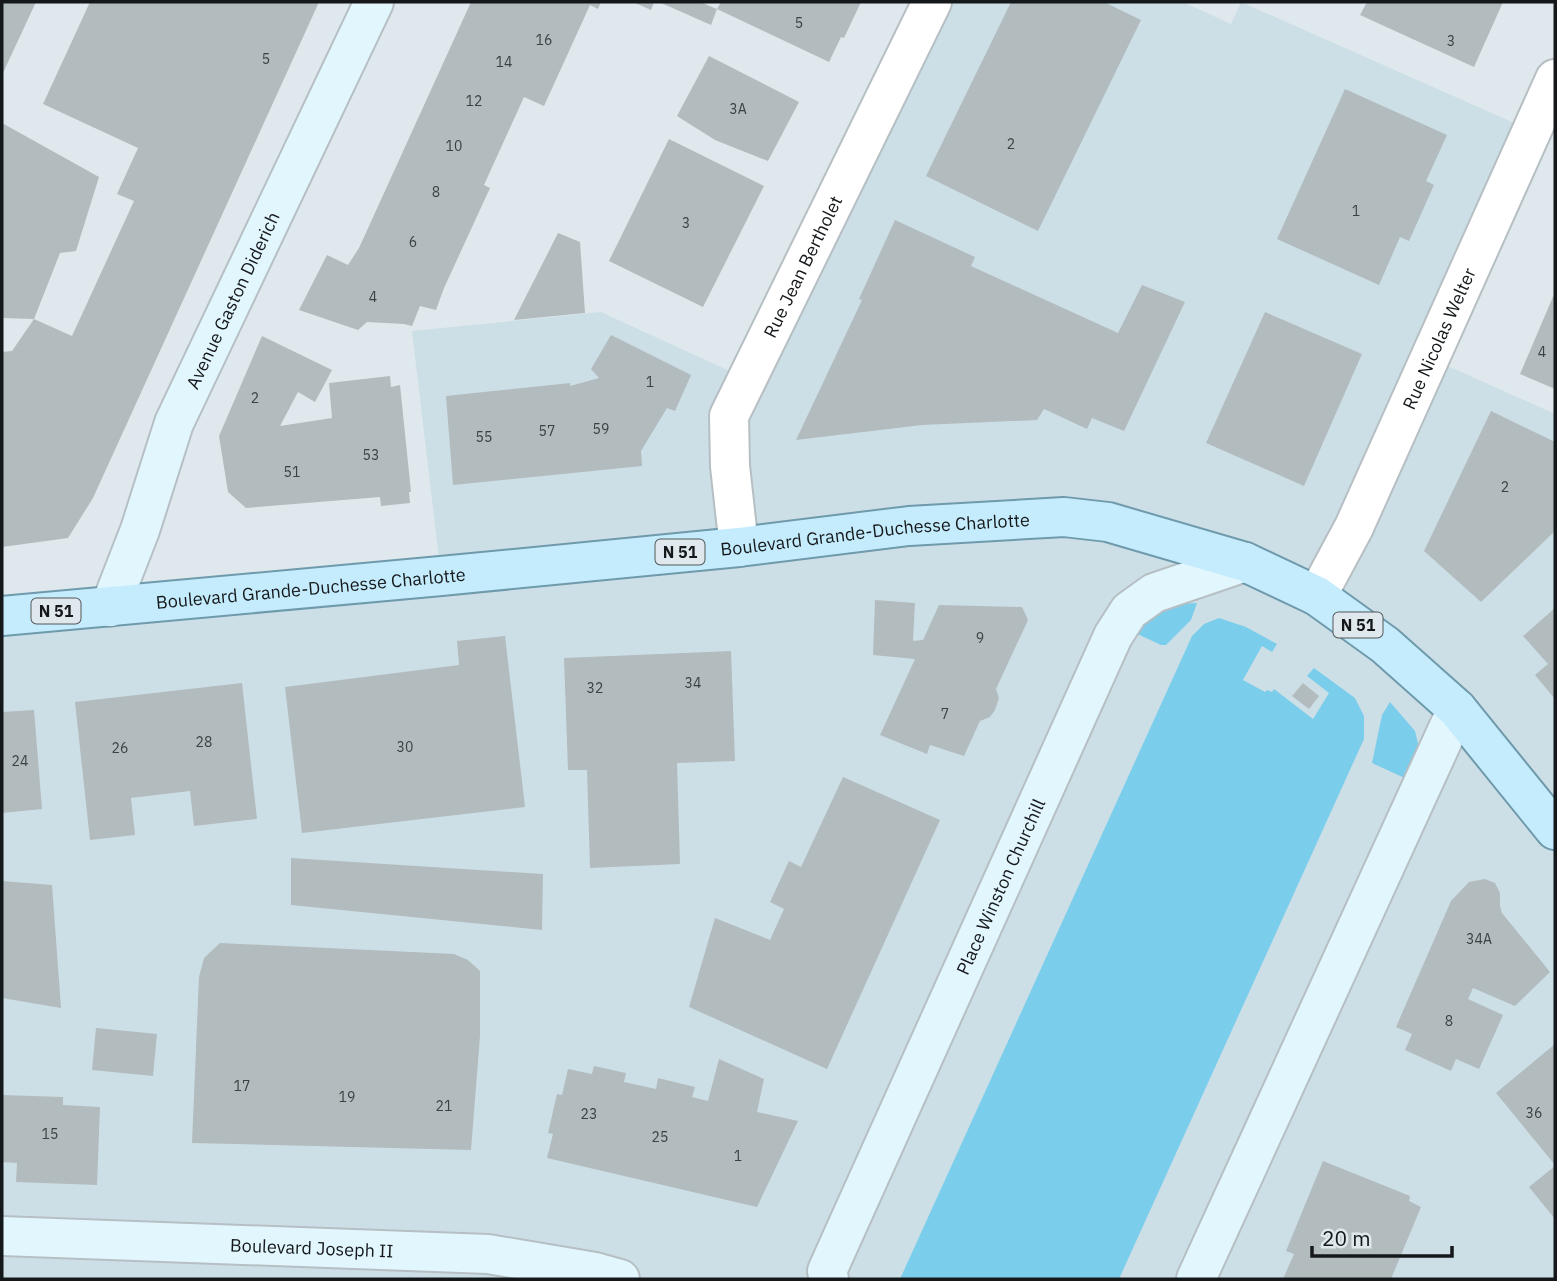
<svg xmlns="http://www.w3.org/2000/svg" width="1557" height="1281" viewBox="0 0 1557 1281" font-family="'IBM Plex Sans',sans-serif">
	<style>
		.built { fill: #cddfe6 }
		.green { fill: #7bcdec }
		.building { fill: #b2bbbe }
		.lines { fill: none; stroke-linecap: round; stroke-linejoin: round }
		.street-casing { stroke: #b6bfc3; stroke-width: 42 }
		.secondary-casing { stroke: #b6bfc3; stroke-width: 42 }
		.primary-casing { stroke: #6e9aac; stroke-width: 42 }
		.street { stroke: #fff; stroke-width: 38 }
		.secondary { stroke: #e2f6fe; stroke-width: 38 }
		.primary { stroke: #c5ecfd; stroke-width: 38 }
		.labels { text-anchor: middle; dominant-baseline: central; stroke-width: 5; stroke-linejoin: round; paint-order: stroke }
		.number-label { font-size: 14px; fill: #3c4143 }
		.shield { fill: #dfe8ec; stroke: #525659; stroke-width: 2 }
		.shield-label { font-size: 16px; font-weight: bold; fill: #15181a }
		.street-label { font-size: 18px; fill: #15181a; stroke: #dfe8ec }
	</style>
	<rect width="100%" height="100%" fill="#dfe8ec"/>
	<polygon class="built" points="932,2 1183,2 1231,24 1241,2 1532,131 1430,358 1555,414 1555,1279 2,1279 2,616 441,576 412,331 601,312 747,379"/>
	<g class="green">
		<path d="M1197,603L1191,620L1166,645H1161L1131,631C1156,613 1164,604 1197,603Z"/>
		<polygon points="1219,618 1246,627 1277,644 1272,652 1262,646 1243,680 1265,692 1267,690 1272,692 1274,689 1313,719 1329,693 1307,676 1314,668 1355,698 1364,716 1364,739 1119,1279 900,1279 1192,636 1204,624"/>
		<polygon points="1390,702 1415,731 1419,747 1409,780 1372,763 1382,715"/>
	</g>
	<g class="building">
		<polygon points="2,2 36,2 2,75"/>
		<polygon points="90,2 319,2 93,498 68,538 2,547 2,352 12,351 34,319 2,318 2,123 99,177 76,251 60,253 34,319 72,336 134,201 117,194 138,148 43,104"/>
		<polygon points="471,2 601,2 598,9 590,5 544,106 524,97 484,185 490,188 444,288 436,310 420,306 412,326 404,324 367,322 358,330 299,310 327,255 348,265 359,248"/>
		<polygon points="633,2 654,2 651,10"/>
		<polygon points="659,2 700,2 717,9 721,2 861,2 844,38 841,37 829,62 717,9 711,25"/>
		<polygon points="1011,2 1104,2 1141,20 1038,231 926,176"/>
		<polygon points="1367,2 1503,2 1474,67 1360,15"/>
		<polygon points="709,56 799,102 768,161 715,140 677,116"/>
		<polygon points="1345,89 1447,135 1426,181 1434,185 1409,241 1400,237 1379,285 1277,239"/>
		<polygon points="669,139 764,186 703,307 609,261"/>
		<polygon points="895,220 975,257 971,266 1118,333 1142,285 1185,302 1124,431 1092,418 1087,429 1044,409 1037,420 922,425 796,440 862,300 859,299"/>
		<polygon points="558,233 580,242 585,313 514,320"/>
		<polygon points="1555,292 1555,389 1520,374"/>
		<polygon points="1265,312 1362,354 1304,486 1206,443"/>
		<polygon points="611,335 691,375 675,411 667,408 641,451 642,466 453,485 446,396 570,383 570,386 599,378 591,369"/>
		<polygon points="262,336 332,370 315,402 298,392 280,426 332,418 329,383 390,376 391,387 400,385 411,492 409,492 410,503 381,506 380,497 246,508 228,492 219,436"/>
		<polygon points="1491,411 1555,442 1555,531 1481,602 1424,551"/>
		<polygon points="875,600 915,603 913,641 923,640 939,605 1022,607 1028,620 996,689 999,698 995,710 990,717 980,721 964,756 930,745 927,754 880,735 915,659 873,655"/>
		<polygon points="1555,608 1555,699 1535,675 1548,664 1523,636"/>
		<polygon points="505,636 525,807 302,833 285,687 459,665 457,641"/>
		<polygon points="731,651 735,761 677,763 680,864 590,868 587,770 568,770 564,658"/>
		<polygon points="242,683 257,819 194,826 190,791 131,798 135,835 90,840 75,702"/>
		<polygon points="1303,683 1319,696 1309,709 1292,696"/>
		<polygon points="34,710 42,809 2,813 2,712"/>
		<polygon points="843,777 940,820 827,1069 689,1007 715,918 770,940 784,909 770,902 789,861 801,867"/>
		<polygon points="291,858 543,874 542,930 291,905"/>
		<polygon points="1485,879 1495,883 1500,893 1500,906 1502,913 1550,972 1515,1006 1473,988 1468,999 1503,1015 1479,1069 1456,1059 1451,1071 1405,1050 1412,1034 1396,1027 1451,901 1469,882"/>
		<polygon points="2,881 52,885 61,1008 2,998"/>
		<polygon points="220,943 454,954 468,960 480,971 480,1036 471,1150 192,1143 199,977 204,958"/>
		<polygon points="96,1028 157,1034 153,1076 92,1070"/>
		<polygon points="1555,1044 1555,1165 1496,1093"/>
		<polygon points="719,1059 764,1079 757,1112 798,1121 757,1207 547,1158 553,1134 548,1133 557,1094 562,1095 568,1069 592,1074 594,1066 626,1073 624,1082 656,1089 658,1078 695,1087 692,1097 708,1101"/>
		<polygon points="2,1095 63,1097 63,1105 100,1107 97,1185 16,1182 17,1163 2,1162"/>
		<polygon points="1323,1161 1410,1196 1409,1201 1421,1207 1391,1279 1283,1279 1294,1254 1286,1251"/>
		<polygon points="1555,1166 1555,1219 1529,1187"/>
	</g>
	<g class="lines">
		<defs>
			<g id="street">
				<path id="s1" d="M739,547L730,466L729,416L932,2"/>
				<path id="s2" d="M1317,596L1354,527L1555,79"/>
			</g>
			<g id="secondary">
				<path id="s3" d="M110,607L140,530L174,423L374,2"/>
				<path id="s4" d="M2,1236L488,1254L595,1272L620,1279"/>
				<path id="s5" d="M829,1279L827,1271L1113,636L1129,611L1154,593L1245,562"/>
				<polyline points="1196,1279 1457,709"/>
			</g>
			<g id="primary">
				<path id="s6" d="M2,616L441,576L739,547L909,526L1064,517L1108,522L1245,562L1317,596L1385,645L1457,709L1555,830"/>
			</g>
		</defs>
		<use href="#street" class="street-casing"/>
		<use href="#secondary" class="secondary-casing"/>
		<use href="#primary" class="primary-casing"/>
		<use href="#street" class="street"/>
		<use href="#secondary" class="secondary"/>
		<use href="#primary" class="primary"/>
	</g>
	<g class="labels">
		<g class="number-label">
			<text x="799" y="23">5</text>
			<text x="544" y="40">16</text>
			<text x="1451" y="41">3</text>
			<text x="266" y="59">5</text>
			<text x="504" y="62">14</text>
			<text x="474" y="101">12</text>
			<text x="738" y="109">3A</text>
			<text x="1011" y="144">2</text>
			<text x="454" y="146">10</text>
			<text x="436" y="192">8</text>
			<text x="1356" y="211">1</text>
			<text x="686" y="223">3</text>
			<text x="413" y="242">6</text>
			<text x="373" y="297">4</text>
			<text x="1542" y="352">4</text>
			<text x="650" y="382">1</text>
			<text x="255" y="398">2</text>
			<text x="601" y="429">59</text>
			<text x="547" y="431">57</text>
			<text x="484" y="437">55</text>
			<text x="371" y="455">53</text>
			<text x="292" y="472">51</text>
			<text x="1505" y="487">2</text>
			<text x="980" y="638">9</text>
			<text x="693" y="683">34</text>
			<text x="595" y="688">32</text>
			<text x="945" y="714">7</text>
			<text x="204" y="742">28</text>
			<text x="405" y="747">30</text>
			<text x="120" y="748">26</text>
			<text x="20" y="761">24</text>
			<text x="1479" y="939">34A</text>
			<text x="1449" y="1021">8</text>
			<text x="242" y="1086">17</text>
			<text x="347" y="1097">19</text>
			<text x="444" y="1106">21</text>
			<text x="1534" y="1113">36</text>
			<text x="589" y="1114">23</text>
			<text x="50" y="1134">15</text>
			<text x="660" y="1137">25</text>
			<text x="738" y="1156">1</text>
		</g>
		<g class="shield">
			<rect x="655.5" y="539.5" width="49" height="25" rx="5"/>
			<rect x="31.5" y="598.5" width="49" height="25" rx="5"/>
			<rect x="1333.5" y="612.5" width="49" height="25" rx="5"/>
		</g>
		<g class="shield-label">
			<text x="680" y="552">N 51</text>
			<text x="56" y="611">N 51</text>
			<text x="1358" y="625">N 51</text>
		</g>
		<g class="street-label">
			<text stroke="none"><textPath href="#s1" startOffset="298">Rue Jean Bertholet</textPath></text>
			<text stroke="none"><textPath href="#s3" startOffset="331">Avenue Gaston Diderich</textPath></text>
			<text stroke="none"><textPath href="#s2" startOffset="285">Rue Nicolas Welter</textPath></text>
			<text stroke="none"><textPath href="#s6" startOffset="877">Boulevard Grande-Duchesse Charlotte</textPath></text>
			<text stroke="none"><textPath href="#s6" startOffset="310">Boulevard Grande-Duchesse Charlotte</textPath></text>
			<text stroke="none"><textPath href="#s5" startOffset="430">Place Winston Churchill</textPath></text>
			<text stroke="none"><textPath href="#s4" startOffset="310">Boulevard Joseph II</textPath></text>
		</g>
	</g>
	<rect width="1557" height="1281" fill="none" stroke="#15181a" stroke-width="7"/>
	<path d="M1312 1246v10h140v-10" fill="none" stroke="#15181a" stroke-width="3.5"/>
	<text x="1322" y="1246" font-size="21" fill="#15181a" stroke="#dfe8ec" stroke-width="5" paint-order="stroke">20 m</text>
</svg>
